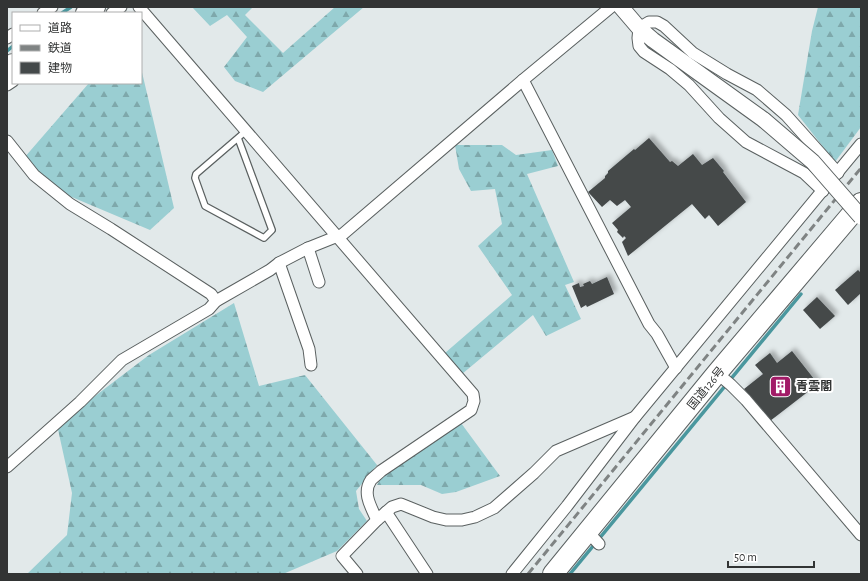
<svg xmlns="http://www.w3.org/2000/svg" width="868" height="581" viewBox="0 0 868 581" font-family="'Alegreya Sans','Noto Sans JP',sans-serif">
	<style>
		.forest { fill: url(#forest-firs) }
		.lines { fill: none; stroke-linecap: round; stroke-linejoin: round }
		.stream { stroke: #4a979e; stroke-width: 3.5 }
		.building { fill: #44494a; filter: url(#shadow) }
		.lane-casing { stroke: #5a6060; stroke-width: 8 }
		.street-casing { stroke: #5a6060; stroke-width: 13 }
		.secondary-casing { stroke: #5a6060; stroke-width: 17 }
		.highway-casing { stroke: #5a6060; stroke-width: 22 }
		.lane { stroke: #fff; stroke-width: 5.5 }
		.street { stroke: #fff; stroke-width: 11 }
		.secondary { stroke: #fff; stroke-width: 15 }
		.highway { stroke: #fff; stroke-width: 20 }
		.rail { stroke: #7f8383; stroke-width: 3; stroke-dasharray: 8 4; stroke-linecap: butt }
		.secondary-bridge-casing { stroke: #5a6060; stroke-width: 17; stroke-linecap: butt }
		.secondary-bridge { stroke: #fff; stroke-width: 15 }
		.labels { text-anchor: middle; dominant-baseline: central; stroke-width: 4; stroke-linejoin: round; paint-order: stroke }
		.poi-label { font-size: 12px; font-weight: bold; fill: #323434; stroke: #fff; text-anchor: start }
		.street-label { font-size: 12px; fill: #323434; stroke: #fff }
	</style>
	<defs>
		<pattern id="forest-firs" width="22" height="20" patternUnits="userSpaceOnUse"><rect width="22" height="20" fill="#9aced2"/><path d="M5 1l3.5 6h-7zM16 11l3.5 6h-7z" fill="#7ea8ab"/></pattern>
		<filter id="shadow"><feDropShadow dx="3.5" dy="-3.5" stdDeviation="2" flood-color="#0004"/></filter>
	</defs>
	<rect width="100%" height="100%" fill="#e2e9ea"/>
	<g class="forest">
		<polygon points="192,7 253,7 245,15 283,53 335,7 364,7 263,92 235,81 224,67 247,37 227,15 210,26"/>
		<polygon points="818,7 861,7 861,127 835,162 798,115 812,31"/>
		<polygon points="141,68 174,208 150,230 29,179 24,158 89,83 141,83"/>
		<polygon points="455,145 502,145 516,155 552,150 558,166 527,174 574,282 565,285 581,319 546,336 533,315 462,374 445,353 512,295 478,246 502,224 495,189 471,191 459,169"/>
		<polygon points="234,303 259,386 305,375 377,465 356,491 359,509 367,521 337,551 283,574 27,574 67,535 72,493 57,425 149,355"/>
		<polygon points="461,423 500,476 456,492 442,494 421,485 377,485 382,476"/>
	</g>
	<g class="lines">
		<g class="stream">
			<polyline points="62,13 71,7"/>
			<polyline points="7,51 13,46"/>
			<polyline points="570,574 801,294"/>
		</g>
	</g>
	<g class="building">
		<polygon points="649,138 670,162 672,161 678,166 693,154 702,165 713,158 724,171 723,172 746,202 718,226 709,215 705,219 692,204 628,256 622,242 626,238 624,236 623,238 617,232 618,230 612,223 631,207 625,200 617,206 610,200 602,207 588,192 605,178 605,176 608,173 608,171 634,149 635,150"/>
		<polygon points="858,270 861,273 861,293 848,305 835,290"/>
		<polygon points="607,277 614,294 587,307 586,305 581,308 572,286 579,283 580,287 584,286 583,284 590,281 592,284"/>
		<polygon points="817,297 835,316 820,329 803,310"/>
		<polygon points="792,351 818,384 770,421 744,389 763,374 755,365 770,353 777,363"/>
	</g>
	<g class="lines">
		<defs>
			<polyline id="lane" points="238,138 272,230 264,238 205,206 195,178 196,174 246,131"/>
			<g id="street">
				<path d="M139,7L473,394L474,401L471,410L381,471C378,474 374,477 371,480C362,493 371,507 377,520"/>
				<polyline points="43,13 52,7"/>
				<polyline points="112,13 121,7"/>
				<polyline points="7,38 13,34"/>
				<polyline points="523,80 649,324 657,334 676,368"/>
				<polyline points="7,85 13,81"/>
				<polyline points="7,141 34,175 70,204 111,229 211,294 216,301"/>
				<polyline points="823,191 804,173 746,142 719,118 689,85 670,69 644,52 639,46 638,38 639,28 649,22 657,22 664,26 693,53 727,74 757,90 786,115 838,173"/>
				<polyline points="308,248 319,282"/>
				<polyline points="279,263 309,349 311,365"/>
				<polyline points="717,373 731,385 746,400 861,535"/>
				<polyline points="7,467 80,402 122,360 209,309 216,301 270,270 279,263 308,248 343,234 523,80 611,7"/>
				<polyline points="386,512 427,574"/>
				<polyline points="588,532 599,544"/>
				<polyline points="357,574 342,556 377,520 392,507 401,504 433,517 446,520 462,520 475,517 494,508 534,473 556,451 635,417"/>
				<polyline points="512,574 567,506 635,417 861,144"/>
			</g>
			<polyline id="secondary" points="621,7 639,28 653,40 764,120"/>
			<g id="highway">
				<polyline points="86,13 95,7"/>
				<polyline points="7,69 13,64"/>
				<polyline points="553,574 717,373 861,203"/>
			</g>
		</defs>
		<use href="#lane" class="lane-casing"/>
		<use href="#street" class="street-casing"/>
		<use href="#secondary" class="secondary-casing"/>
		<use href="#highway" class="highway-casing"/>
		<use href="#lane" class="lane"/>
		<use href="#street" class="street"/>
		<use href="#secondary" class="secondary"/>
		<use href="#highway" class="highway"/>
		<polyline class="rail" points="528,574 861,168"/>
		<defs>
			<polyline id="secondary-bridge" points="764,120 813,162 861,217"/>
		</defs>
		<use href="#secondary-bridge" class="secondary-bridge-casing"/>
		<use href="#secondary-bridge" class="secondary-bridge"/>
	</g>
	<defs>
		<symbol id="building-square" viewBox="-11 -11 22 22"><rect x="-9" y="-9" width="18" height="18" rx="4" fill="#a21b67" stroke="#fff"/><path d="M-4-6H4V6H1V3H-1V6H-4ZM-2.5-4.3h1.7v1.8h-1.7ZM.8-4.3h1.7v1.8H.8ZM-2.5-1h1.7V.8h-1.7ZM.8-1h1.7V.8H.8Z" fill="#fff"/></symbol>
	</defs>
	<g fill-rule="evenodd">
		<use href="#building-square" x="768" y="374" width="25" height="25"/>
	</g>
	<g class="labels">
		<g class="poi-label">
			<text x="796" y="386">青雲閣</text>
		</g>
		<g class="street-label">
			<text transform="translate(706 388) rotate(-51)">国道126号</text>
		</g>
	</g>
	<rect width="868" height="581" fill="none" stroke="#323434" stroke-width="16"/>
	<rect x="12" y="12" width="130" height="72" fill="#ffffff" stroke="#adaeae"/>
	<rect x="20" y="25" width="20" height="6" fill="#ffffff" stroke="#adaeae"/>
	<text x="48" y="32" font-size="12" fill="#323434">道路</text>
	<rect x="20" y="45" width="20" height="6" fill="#7f8383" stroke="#adaeae"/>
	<text x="48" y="52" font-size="12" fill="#323434">鉄道</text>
	<rect x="20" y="62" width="20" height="12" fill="#44494a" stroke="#adaeae"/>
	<text x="48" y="72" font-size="12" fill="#323434">建物</text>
	<path d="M728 561v6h86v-6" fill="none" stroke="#323434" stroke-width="2"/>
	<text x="734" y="561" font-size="12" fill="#323434" stroke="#ffffff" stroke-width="3" paint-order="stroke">50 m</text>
</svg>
